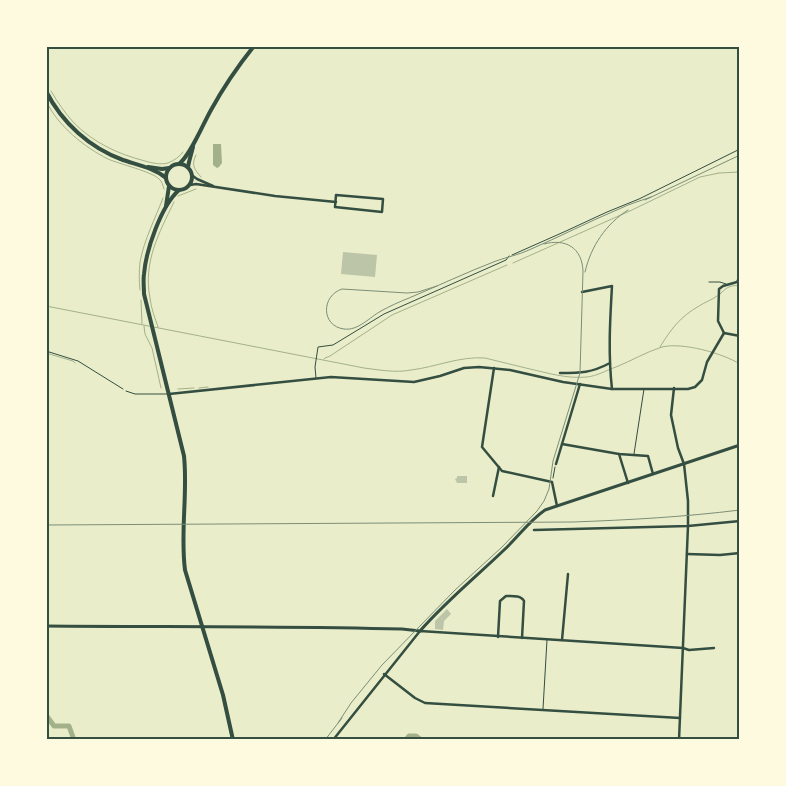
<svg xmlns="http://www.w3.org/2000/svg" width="786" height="786" viewBox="0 0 786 786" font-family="Inter,sans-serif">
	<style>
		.water { fill: #a3b18a }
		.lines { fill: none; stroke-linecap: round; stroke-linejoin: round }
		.stream { stroke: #a3b18a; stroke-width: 1 }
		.canal { stroke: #a3b18a; stroke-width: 5 }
		.building { fill: #bcc5a7 }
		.path { stroke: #344e41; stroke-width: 1 }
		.service { stroke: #344e41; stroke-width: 1 }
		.minor { stroke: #344e41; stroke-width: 2.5 }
		.tertiary { stroke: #344e41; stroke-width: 3 }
		.secondary { stroke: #344e41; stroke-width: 4 }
		.tram { stroke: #7c8e77; stroke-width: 1 }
		.rail { stroke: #7c8e77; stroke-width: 1 }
		.neatline { fill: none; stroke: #344e41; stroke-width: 2 }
	</style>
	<rect width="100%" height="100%" fill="#e9edc9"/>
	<polygon class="water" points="213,144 221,144 222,163 219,167 217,168 213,165"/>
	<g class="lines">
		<g class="stream">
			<polyline points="46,80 47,81"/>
			<path d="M51,91C58,103 65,113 74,123C94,143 118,154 145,161C152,163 161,165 168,163C175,160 179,157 183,152"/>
			<path d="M46,101C58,126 84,147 108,159C119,164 153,172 159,179C162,181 163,186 164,189"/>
			<path d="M196,155C191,165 194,169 201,177"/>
			<polyline points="178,196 196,189"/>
			<polyline points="513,263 632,210 700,177 719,173 740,172"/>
			<path d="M140,290C139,281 139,272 140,262C144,240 155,219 163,198"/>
			<path d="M720,294C726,288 731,284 740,286"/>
			<polyline points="141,300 142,324"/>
			<path d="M46,306L364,368C380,370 396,373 411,370C436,367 460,356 485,358C500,362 515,365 530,369C548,373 567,379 587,377C597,376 607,370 616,367C631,361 646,352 662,347C682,342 722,353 740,364"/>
			<polyline points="144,326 145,334 152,348 161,388"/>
			<path d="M158,327C155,318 151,308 150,298C143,262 159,233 174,202"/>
			<path d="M660,347C671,329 680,317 699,306C705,302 712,300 717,296"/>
			<polyline points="46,353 73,361 75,363"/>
			<polyline points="324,359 325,358 330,356 392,315 507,265"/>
			<polyline points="199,388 208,387"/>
			<polyline points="178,389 194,388"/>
		</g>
		<g class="canal">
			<polyline points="46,715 54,726 69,726 74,740"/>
			<polyline points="406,740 409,736 416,736 421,740"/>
		</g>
	</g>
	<g class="building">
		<polygon points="343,252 377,255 375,277 341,274"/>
		<polygon points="457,476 467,476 467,483 457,483 455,479 457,478"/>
		<polygon points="447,609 451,614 444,621 443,630 435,629 435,621"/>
	</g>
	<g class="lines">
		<g class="path">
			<polyline points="512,255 566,231 607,212 639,199 740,149"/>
			<polyline points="46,351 78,361 123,389"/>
			<polyline points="553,478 555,467"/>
		</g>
		<g class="service">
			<polyline points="709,282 720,282 726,284"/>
			<polyline points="316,378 315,367 318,347 333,345 384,314 506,260 509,256"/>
			<polyline points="126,391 135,394 168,394"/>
			<polyline points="634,454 644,389"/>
			<polyline points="543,709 547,640"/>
		</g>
		<g class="minor">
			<polyline points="193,176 197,179 213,186"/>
			<polyline points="190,185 196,184 275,196 336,202"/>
			<polygon points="336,195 383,199 382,212 335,207"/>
			<path d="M582,292L612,286C610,321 608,354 612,389"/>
			<polyline points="724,333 718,321 719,289 723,286 737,282 740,276"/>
			<polyline points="724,333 740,336"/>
			<polyline points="494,368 482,447 502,471 552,482 557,506"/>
			<path d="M560,373C581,373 591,373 610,363"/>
			<polyline points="674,388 671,415 678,448 684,464 688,501 688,526 679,740"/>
			<polyline points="169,394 331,377 414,382 440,376 464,368 479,367 510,370 563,382 612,389 688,389 695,387 702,380 707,362 724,333"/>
			<polyline points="562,444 619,454 648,456 653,474"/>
			<polyline points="619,454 628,483"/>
			<polyline points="556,464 580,384"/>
			<polyline points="493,496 499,467"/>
			<polyline points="534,530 688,526 740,521"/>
			<polyline points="687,554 720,555 740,553"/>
			<path d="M498,637L500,601L506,596C512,596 521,595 524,601L522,638"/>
			<polyline points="562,640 568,574"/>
			<polyline points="384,674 415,698 425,703 680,718"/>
			<polyline points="333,740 420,631 683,648 689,650 714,648"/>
		</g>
		<path class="tertiary" d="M46,626C165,627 284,626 402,629L420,631C446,601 476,577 504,550C518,537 529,521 545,510L740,445"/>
		<g class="secondary">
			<path d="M46,91C62,123 90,148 123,160C138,165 154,168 166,178"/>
			<path d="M180,163C191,154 203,124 211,110C223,88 238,66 254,46"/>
			<circle cx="179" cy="177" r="13"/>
			<polyline points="148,167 162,169 169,168"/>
			<polyline points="188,167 189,162 193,147"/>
			<path d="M179,190C161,206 146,250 144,274C143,280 144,287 144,294L184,456C188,494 180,532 185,570L223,695L233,740"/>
			<polyline points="166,206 169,186"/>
		</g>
		<g class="tram">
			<polyline points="645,200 740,155"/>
			<path d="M585,272C591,246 606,224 628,210"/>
			<path d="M437,286L418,292L407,293L342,289C321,296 321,326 344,329C358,331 370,317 381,311C390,306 399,302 409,298C438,286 467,272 496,261C507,257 518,255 529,250C559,237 588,222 619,209C629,204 640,201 651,197"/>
			<path d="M338,723L351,703L382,665L455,590L502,547L537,511L544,501L549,489L553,461L580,373L583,271C582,248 566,238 544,244"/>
			<polyline points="325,740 342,718"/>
		</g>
		<path class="rail" d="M46,525L573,522C628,520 684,517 740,510"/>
	</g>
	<rect width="786" height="786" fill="none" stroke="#fefae0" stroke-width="95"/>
	<rect x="48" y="48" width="690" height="690" class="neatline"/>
</svg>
